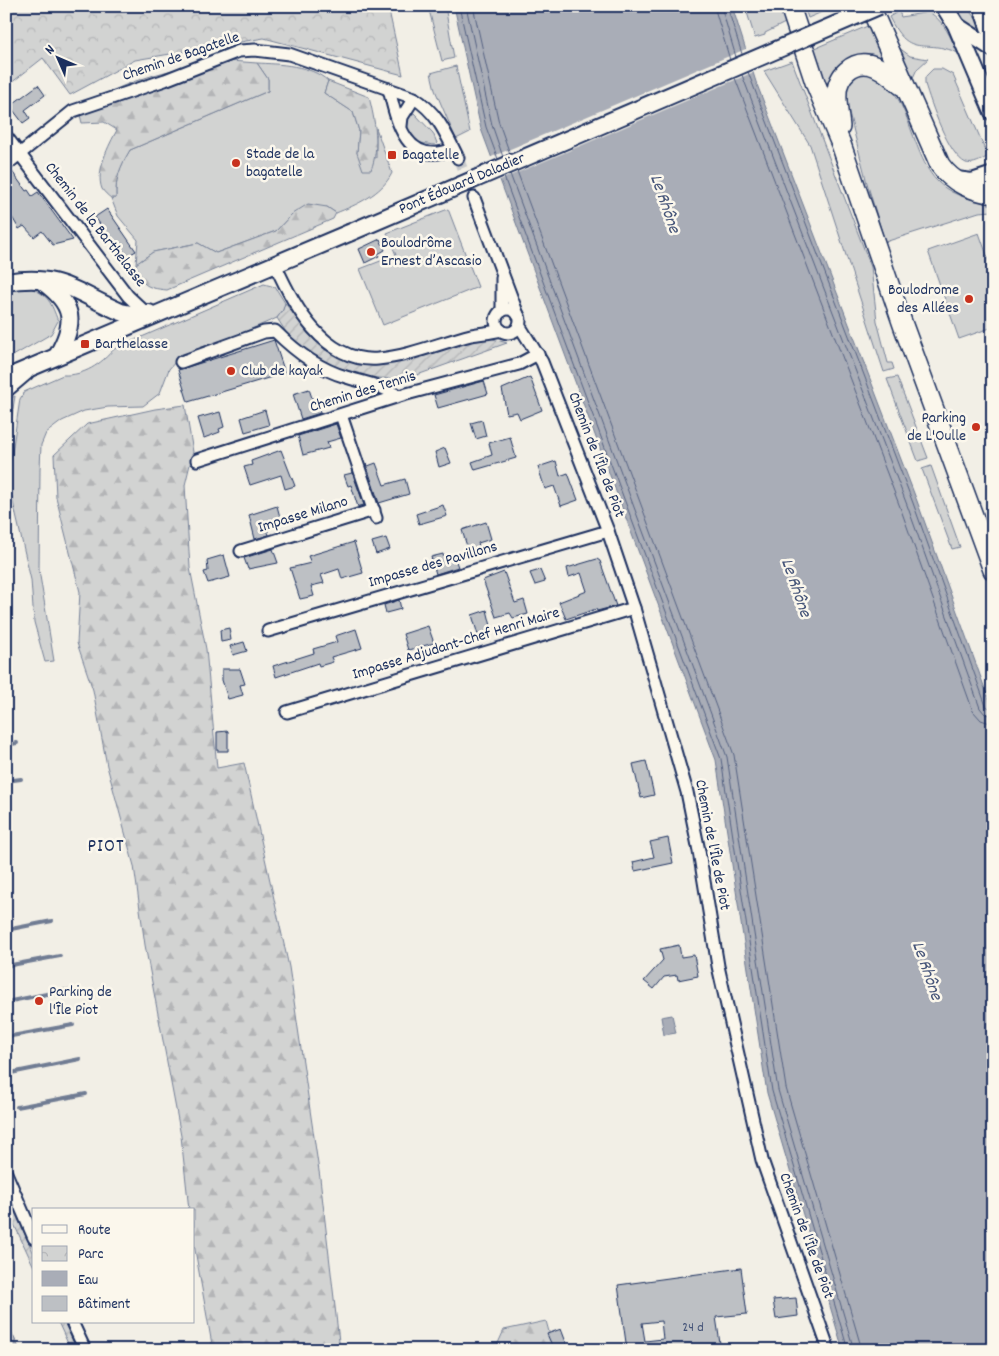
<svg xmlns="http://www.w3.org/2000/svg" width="999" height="1356" viewBox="0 0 999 1356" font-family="Dekko,sans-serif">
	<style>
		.grass { fill: #d2d3d2; stroke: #768198 }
		.forest { fill: url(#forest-firs); stroke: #768198 }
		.park { fill: url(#park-crowns); stroke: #768198 }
		.garden { fill: url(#garden-furrows); stroke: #768198 }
		.water { fill: #a9adb7; stroke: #707b93 }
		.pier { fill: #f2efe6 }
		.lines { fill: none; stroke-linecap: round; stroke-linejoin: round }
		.shore { stroke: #546182; stroke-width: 1 }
		.stream { stroke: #707b93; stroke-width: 4 }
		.building { fill: #bdc0c4; stroke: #1b2f5e; fill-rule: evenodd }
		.minor-tunnel { stroke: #c7c9cb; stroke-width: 11; stroke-dasharray: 11 5.5; stroke-linecap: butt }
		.minor-casing { stroke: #1b2f5e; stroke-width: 15 }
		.tertiary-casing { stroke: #1b2f5e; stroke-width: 19 }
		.secondary-casing { stroke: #1b2f5e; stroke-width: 20 }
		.primary-casing { stroke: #1b2f5e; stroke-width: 22 }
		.minor { stroke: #fbf7ec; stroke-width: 11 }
		.tertiary { stroke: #fbf7ec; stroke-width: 15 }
		.secondary { stroke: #fbf7ec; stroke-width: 16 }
		.primary { stroke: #fbf7ec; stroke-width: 19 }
		.secondary-bridge-casing { stroke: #1b2f5e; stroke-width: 20; stroke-linecap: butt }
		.secondary-bridge { stroke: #fbf7ec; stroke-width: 16 }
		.poi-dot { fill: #c8321e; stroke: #fbf7ec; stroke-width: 2 }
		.labels { text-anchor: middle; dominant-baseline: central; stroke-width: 5; stroke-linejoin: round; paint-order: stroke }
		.number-label { font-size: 14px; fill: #445378 }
		.street-label { font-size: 16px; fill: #1b2f5e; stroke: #fbf7ec }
		.poi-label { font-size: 16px; fill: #1b2f5e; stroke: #fbf7ec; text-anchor: start }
		.water-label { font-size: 18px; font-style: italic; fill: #465579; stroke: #fbf7ec }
		.quarter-label { font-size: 19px; letter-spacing: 1px; fill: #1b2f5e; stroke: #fbf7ec }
	</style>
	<defs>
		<pattern id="forest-firs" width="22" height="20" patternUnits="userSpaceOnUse" patternTransform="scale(1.25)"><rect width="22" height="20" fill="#d2d3d2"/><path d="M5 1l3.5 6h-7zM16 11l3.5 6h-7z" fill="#b4b5b7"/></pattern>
		<pattern id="park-crowns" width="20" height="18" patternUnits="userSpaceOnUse" patternTransform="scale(1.25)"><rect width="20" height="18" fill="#d2d3d2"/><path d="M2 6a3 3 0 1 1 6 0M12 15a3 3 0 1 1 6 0" fill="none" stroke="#b4b5b7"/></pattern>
		<pattern id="garden-furrows" width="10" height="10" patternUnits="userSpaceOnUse" patternTransform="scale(1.25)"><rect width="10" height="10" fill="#d2d3d2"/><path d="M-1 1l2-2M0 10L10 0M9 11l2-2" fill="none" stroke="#b4b5b7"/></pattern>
	</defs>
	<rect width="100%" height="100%" fill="#f2efe6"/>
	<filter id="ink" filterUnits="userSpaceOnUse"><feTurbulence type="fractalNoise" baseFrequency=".02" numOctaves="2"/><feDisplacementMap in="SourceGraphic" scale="10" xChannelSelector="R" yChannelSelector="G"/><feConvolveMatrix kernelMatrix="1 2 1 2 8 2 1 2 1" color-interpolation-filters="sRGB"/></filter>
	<g filter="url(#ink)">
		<g class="grass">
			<polygon points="428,6 445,6 454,58 442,61"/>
			<polygon points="745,6 780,6 785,23 765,33 765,35 755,38"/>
			<polygon points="804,6 836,6 808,18"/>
			<polygon points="956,6 965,6 977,20 989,41 969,27"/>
			<path d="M899,11L901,17L929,12C944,21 951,38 958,53C923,37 911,61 889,17Z"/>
			<polygon points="870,25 884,59 874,57 828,83 825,83 813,49"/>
			<polygon points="894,44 910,56 928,59 917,69 911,82"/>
			<polygon points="792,61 871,267 877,321 888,363 892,363 894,369 884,372 810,145 764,71"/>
			<path d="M257,63C279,64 311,65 328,81L324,93L353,112L359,131L357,153L376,158V128L392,173C382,194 356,205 336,213L327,207L292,214L276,231L216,253L198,243L153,252L136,264L138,240L118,216L111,198H116C115,179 120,166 130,150L268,91V79Z"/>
			<polygon points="456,66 470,132 456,139 435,90 431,73"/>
			<path d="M933,69H942L953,75L988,156C982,160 973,165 966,163C948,155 931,103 925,84V77Z"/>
			<path d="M862,71C910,76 908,155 939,183C954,197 974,200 993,203V211L979,212L885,242L867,183L844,93L851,77Z"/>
			<path d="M414,113L433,133L437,143L435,145C414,143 408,140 405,118Z"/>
			<polygon points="448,209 478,287 383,325 360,269 396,255 387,233"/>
			<polygon points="979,233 993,272 993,327 959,339 928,251"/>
			<path d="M264,284L275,287L285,303L283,310L277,318L176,361L169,369L160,393L143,406L108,407L84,411L62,421L46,433L41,445L40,469L39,570L54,661L45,662L34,622L31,580L10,489L9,473L20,399L24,392L63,375C84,376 101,364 114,349Z"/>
			<path d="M30,288C49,295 51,303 58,321L51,334L6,360V290Z"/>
			<polygon points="897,377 928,458 918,461 887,379"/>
			<polygon points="15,396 6,452 6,401"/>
			<polygon points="931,466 960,547 952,549 922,469"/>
		</g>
		<g class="forest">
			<path d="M217,60L257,63L268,79V91L130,150C120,167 115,179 116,198H111C108,196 104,192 102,189C95,171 109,145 117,130L104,122L82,123L79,111C118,81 169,70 217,60Z"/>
			<path d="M328,81L369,97C375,121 380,146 371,170H363L357,153L359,131L353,112L324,93Z"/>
			<path d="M308,204L327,207L336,213L333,219L167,290C146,288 140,285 136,264L153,252L198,243L216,253L276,231L292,214Z"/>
			<polygon points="185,405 193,452 185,485 190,568 206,649 217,768 244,763 289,967 320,1178 340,1350 213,1350 194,1244 194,1210 189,1210 181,1136 145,945 134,866 107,766 93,690 77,643 80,592 56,497 54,455 87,424 155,409"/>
			<polygon points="546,1321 554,1350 495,1350 504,1330"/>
		</g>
		<polygon class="park" points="6,6 388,6 403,75 264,38 135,60 70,95 43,58 6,87"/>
		<g class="garden">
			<polygon points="285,303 308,334 325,350 354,363 386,365 486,337 507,343 403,380 356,376 310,357 291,340 277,318 283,310"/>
			<polygon points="6,1193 34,1254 34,1267 6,1207"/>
			<polygon points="58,1322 64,1322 77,1350 71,1350"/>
		</g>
		<g class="water">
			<polygon points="454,6 732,6 756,82 917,501 993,711 993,1350 843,1350 767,1093 716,760 481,129"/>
			<polygon points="672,1015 676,1033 664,1035 661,1017"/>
			<polygon points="6,1321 20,1350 6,1350"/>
		</g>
		<polygon class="pier" points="748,48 756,71 498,181 489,158"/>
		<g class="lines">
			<g class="shore">
				<polyline points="459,6 486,127 498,159"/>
				<polyline points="466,6 492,125 503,157"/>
				<polyline points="473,6 499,123 510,154"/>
				<polyline points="714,6 730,60"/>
				<polyline points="721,6 736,57"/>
				<polyline points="727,6 742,54"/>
				<polyline points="748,72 913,503 986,706 993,710"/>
				<polyline points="742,75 907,505 980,708 985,714 993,716"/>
				<polyline points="735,78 900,507 973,711 981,720 993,724"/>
				<polyline points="517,171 734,755 786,1088 862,1350"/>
				<polyline points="510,174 727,757 778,1090 854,1350"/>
				<polyline points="504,177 721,759 772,1091 848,1350"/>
			</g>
			<g class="stream">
				<polyline points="6,745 17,743"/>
				<polyline points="6,781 21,779"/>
				<polyline points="6,930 52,921"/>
				<polyline points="6,966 60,956"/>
				<polyline points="6,1002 67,990"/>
				<polyline points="6,1037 73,1025"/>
				<polyline points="6,1074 80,1059"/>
				<polyline points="17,1107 86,1094"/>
			</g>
		</g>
		<g class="building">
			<polygon points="38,85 45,95 25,110 30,118 23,123 10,106"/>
			<polygon points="11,170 26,191 28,190 32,196 38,192 73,240 53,245 42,231 34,237 24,226 19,229 6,207 6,172"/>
			<polygon points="107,209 136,251 124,258 95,217"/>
			<polygon points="380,239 385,250 378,254 379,256 365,263 359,249"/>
			<polygon points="274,340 285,373 188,402 178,370"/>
			<polygon points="530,377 542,410 520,419 517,412 507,414 502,389"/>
			<polygon points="484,381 488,394 438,408 434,395"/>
			<polygon points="309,389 315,407 318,406 320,413 301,419 293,394"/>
			<polygon points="265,410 269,425 245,432 241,418"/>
			<polygon points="220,412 224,427 219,429 220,432 204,438 198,418"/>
			<polygon points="482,420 486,436 476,439 471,423"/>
			<polygon points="336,424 341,438 327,442 329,448 303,455 298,436"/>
			<polygon points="510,437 516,458 475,470 472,462 492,455 489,443"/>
			<polygon points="445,448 451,463 439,467 435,452"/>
			<polygon points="281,450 295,486 285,489 281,475 250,485 244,467 252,465 251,461"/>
			<polygon points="556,461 560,476 568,473 578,500 561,506 554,486 545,489 538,467"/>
			<polygon points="376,463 384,485 405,479 409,494 379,503 366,464 368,466"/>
			<polygon points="351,469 364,505 360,506 358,507 351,485 348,486 344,475 352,473"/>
			<polygon points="443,505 447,516 419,524 416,514"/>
			<polygon points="277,506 280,517 265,522 269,535 255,539 249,515"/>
			<polygon points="486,522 491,539 478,543 480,549 469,553 462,530"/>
			<polygon points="386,538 390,549 376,554 372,542"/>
			<polygon points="354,542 363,573 342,579 339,569 321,575 324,583 311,586 314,596 300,599 290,568 311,563 308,556"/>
			<polygon points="273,549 278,563 248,569 244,558"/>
			<polygon points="443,554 444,559 454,556 458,567 436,574 431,557"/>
			<polygon points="224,555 230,577 208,583 204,572 208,571 207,560"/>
			<polygon points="597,559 600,561 616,606 597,611 596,609 566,619 559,602 587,591 581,573 569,577 567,568"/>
			<polygon points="540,570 545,582 535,585 530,573"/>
			<polygon points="504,572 515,603 524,600 528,614 513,618 510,613 496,617 483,580"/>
			<polygon points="399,600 401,609 386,613 384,605"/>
			<polygon points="487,610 492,630 478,635 472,615"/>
			<polygon points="428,626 434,643 408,650 403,634"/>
			<polygon points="229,628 231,640 221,642 220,630"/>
			<polygon points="356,629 362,648 331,657 333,662 319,666 318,663 276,677 273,666 314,653 313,649 337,642 335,636"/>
			<polygon points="244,642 247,651 233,655 230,646"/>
			<polygon points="222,669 240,669 245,684 240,685 243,695 228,699 222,680"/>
			<polygon points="228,731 228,751 217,751 217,732"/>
			<polygon points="646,761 654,795 641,798 633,764"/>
			<polygon points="668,838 673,863 635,871 633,862 654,857 650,842"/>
			<polygon points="679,945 681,957 694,955 698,976 678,980 677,975 664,977 654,989 644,981 663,960 660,949"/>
			<path d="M741,1268L747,1314L716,1317L721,1350H627L618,1285ZM661,1321L663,1339L645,1341L642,1323Z"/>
			<polygon points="796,1298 798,1316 776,1319 773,1300"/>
			<polygon points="561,1329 569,1350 554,1350 547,1334"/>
		</g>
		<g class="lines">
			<polyline class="minor-tunnel" points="458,158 474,198"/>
			<defs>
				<g id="minor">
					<path d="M389,89C397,124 407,167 453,149"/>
					<polyline points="401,126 402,117 414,98"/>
					<polyline points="6,136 128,296 146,313"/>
					<path d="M6,165L73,111L165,80L239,51L255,50L289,54L414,98C438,113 446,134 458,158"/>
					<polyline points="474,198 518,315"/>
					<path d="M275,264C293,305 324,363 378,359C410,356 440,343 471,335C481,333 491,333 501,330"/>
					<polyline points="502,278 502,311"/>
					<circle cx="508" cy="321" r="12"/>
					<polyline points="519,325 542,362 608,531 634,608 687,792 699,851 718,966 762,1160 829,1350"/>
					<path d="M181,362L264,332L275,331C295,351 318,369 346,377C366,383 380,385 399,396"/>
					<polyline points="341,415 376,518"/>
					<polyline points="197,460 399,396 519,364 538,354"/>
					<polyline points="241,551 374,510"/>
					<polyline points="268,631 608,531"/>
					<polyline points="287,712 634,608"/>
					<polyline points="6,1173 34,1238"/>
					<polyline points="72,1322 85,1350"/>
				</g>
				<g id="tertiary">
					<polyline points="981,6 993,40"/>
					<polyline points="956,25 993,49"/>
					<polyline points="6,389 26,372"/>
				</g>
				<g id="secondary">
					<polyline points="944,6 956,25 993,112"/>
					<polyline points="956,180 972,182 993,175"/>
					<path d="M6,282C61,273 74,292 121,312L131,314L149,313"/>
					<path d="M43,282C75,305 76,323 57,356"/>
					<polyline points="6,378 349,233"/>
				</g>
				<g id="primary">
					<polyline points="790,6 816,85 841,144 903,325 993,570"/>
					<path d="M870,6L940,165C954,184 971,190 993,194"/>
					<path d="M840,127C839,116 836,103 837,92C837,85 841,76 847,71C866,54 886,71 901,85"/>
				</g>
			</defs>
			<use href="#minor" class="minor-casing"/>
			<use href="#tertiary" class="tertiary-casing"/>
			<use href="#secondary" class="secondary-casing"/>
			<use href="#primary" class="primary-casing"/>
			<use href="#minor" class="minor"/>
			<use href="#tertiary" class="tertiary"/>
			<use href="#secondary" class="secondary"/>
			<use href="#primary" class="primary"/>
			<defs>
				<polyline id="secondary-bridge" points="349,233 879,6"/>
			</defs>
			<use href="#secondary-bridge" class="secondary-bridge-casing"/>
			<use href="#secondary-bridge" class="secondary-bridge"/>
		</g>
	</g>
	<g class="poi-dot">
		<rect x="387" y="150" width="10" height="10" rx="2.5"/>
		<circle cx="236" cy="163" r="5"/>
		<circle cx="371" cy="252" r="5"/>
		<circle cx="969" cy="299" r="5"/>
		<rect x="80" y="339" width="10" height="10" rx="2.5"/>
		<circle cx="231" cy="371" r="5"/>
		<circle cx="976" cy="427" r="5"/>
		<circle cx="39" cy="1001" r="5"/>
	</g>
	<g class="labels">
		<g class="number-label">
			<text x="693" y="1328">24 d</text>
		</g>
		<g class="street-label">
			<text transform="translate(181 57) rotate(-19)">Chemin de Bagatelle</text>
			<text transform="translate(462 184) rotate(-23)">Pont Édouard Daladier</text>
			<text transform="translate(95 225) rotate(52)">Chemin de la Barthelasse</text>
			<text transform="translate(363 392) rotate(-17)">Chemin des Tennis</text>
			<text transform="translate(596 455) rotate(69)">Chemin de l'Île de Piot</text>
			<text transform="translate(303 515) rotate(-17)">Impasse Milano</text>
			<text transform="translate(433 565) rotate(-16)">Impasse des Pavillons</text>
			<text transform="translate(456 644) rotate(-17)">Impasse Adjudant-Chef Henri Maire</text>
			<text transform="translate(712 845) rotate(79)">Chemin de l'Île de Piot</text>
			<text transform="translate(806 1236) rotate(70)">Chemin de l'Île de Piot</text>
		</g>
		<g class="poi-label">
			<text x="246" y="154">Stade de la<tspan x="246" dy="18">bagatelle</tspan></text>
			<text x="402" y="155">Bagatelle</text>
			<text x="381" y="243">Boulodrôme<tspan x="381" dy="18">Ernest d’Ascasio</tspan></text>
			<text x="959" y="290" text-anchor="end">Boulodrome<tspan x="959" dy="18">des Allées</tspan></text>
			<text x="95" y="344">Barthelasse</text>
			<text x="241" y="371">Club de kayak</text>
			<text x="966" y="418" text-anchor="end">Parking<tspan x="966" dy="18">de L'Oulle</tspan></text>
			<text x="49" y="992">Parking de<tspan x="49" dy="18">l'Île Piot</tspan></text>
		</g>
		<g class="water-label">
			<text transform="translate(664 204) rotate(71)">Le Rhône</text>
			<text transform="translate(795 588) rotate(71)">Le Rhône</text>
			<text transform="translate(926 971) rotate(71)">Le Rhône</text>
		</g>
		<g class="quarter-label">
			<text x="106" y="847">PIOT</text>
		</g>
	</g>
	<rect width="999" height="1356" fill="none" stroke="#fbf7ec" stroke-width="25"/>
	<rect x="12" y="12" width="974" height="1331" fill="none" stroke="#1b2f5e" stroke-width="2" filter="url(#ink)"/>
	<rect x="32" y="1208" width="162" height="115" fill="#fbf7ec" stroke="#a1a7b3"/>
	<rect x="42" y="1225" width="25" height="8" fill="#fbf7ec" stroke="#a1a7b3"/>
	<text x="78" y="1234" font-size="15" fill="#1b2f5e">Route</text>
	<rect x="42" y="1246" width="25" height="15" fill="url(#park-crowns)" stroke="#a1a7b3"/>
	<text x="78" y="1258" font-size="15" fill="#1b2f5e">Parc</text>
	<rect x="42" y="1271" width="25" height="15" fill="#a9adb7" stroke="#a1a7b3"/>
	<text x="78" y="1284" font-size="15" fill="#1b2f5e">Eau</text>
	<rect x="42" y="1296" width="25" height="15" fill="#bdc0c4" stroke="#a1a7b3"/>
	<text x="78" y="1308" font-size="15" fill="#1b2f5e">Bâtiment</text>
	<g transform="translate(58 58) rotate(315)" stroke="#fbf7ec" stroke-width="4" paint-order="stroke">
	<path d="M0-4L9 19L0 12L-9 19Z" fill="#1b2f5e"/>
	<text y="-8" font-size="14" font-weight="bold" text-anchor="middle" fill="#1b2f5e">N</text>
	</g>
</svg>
